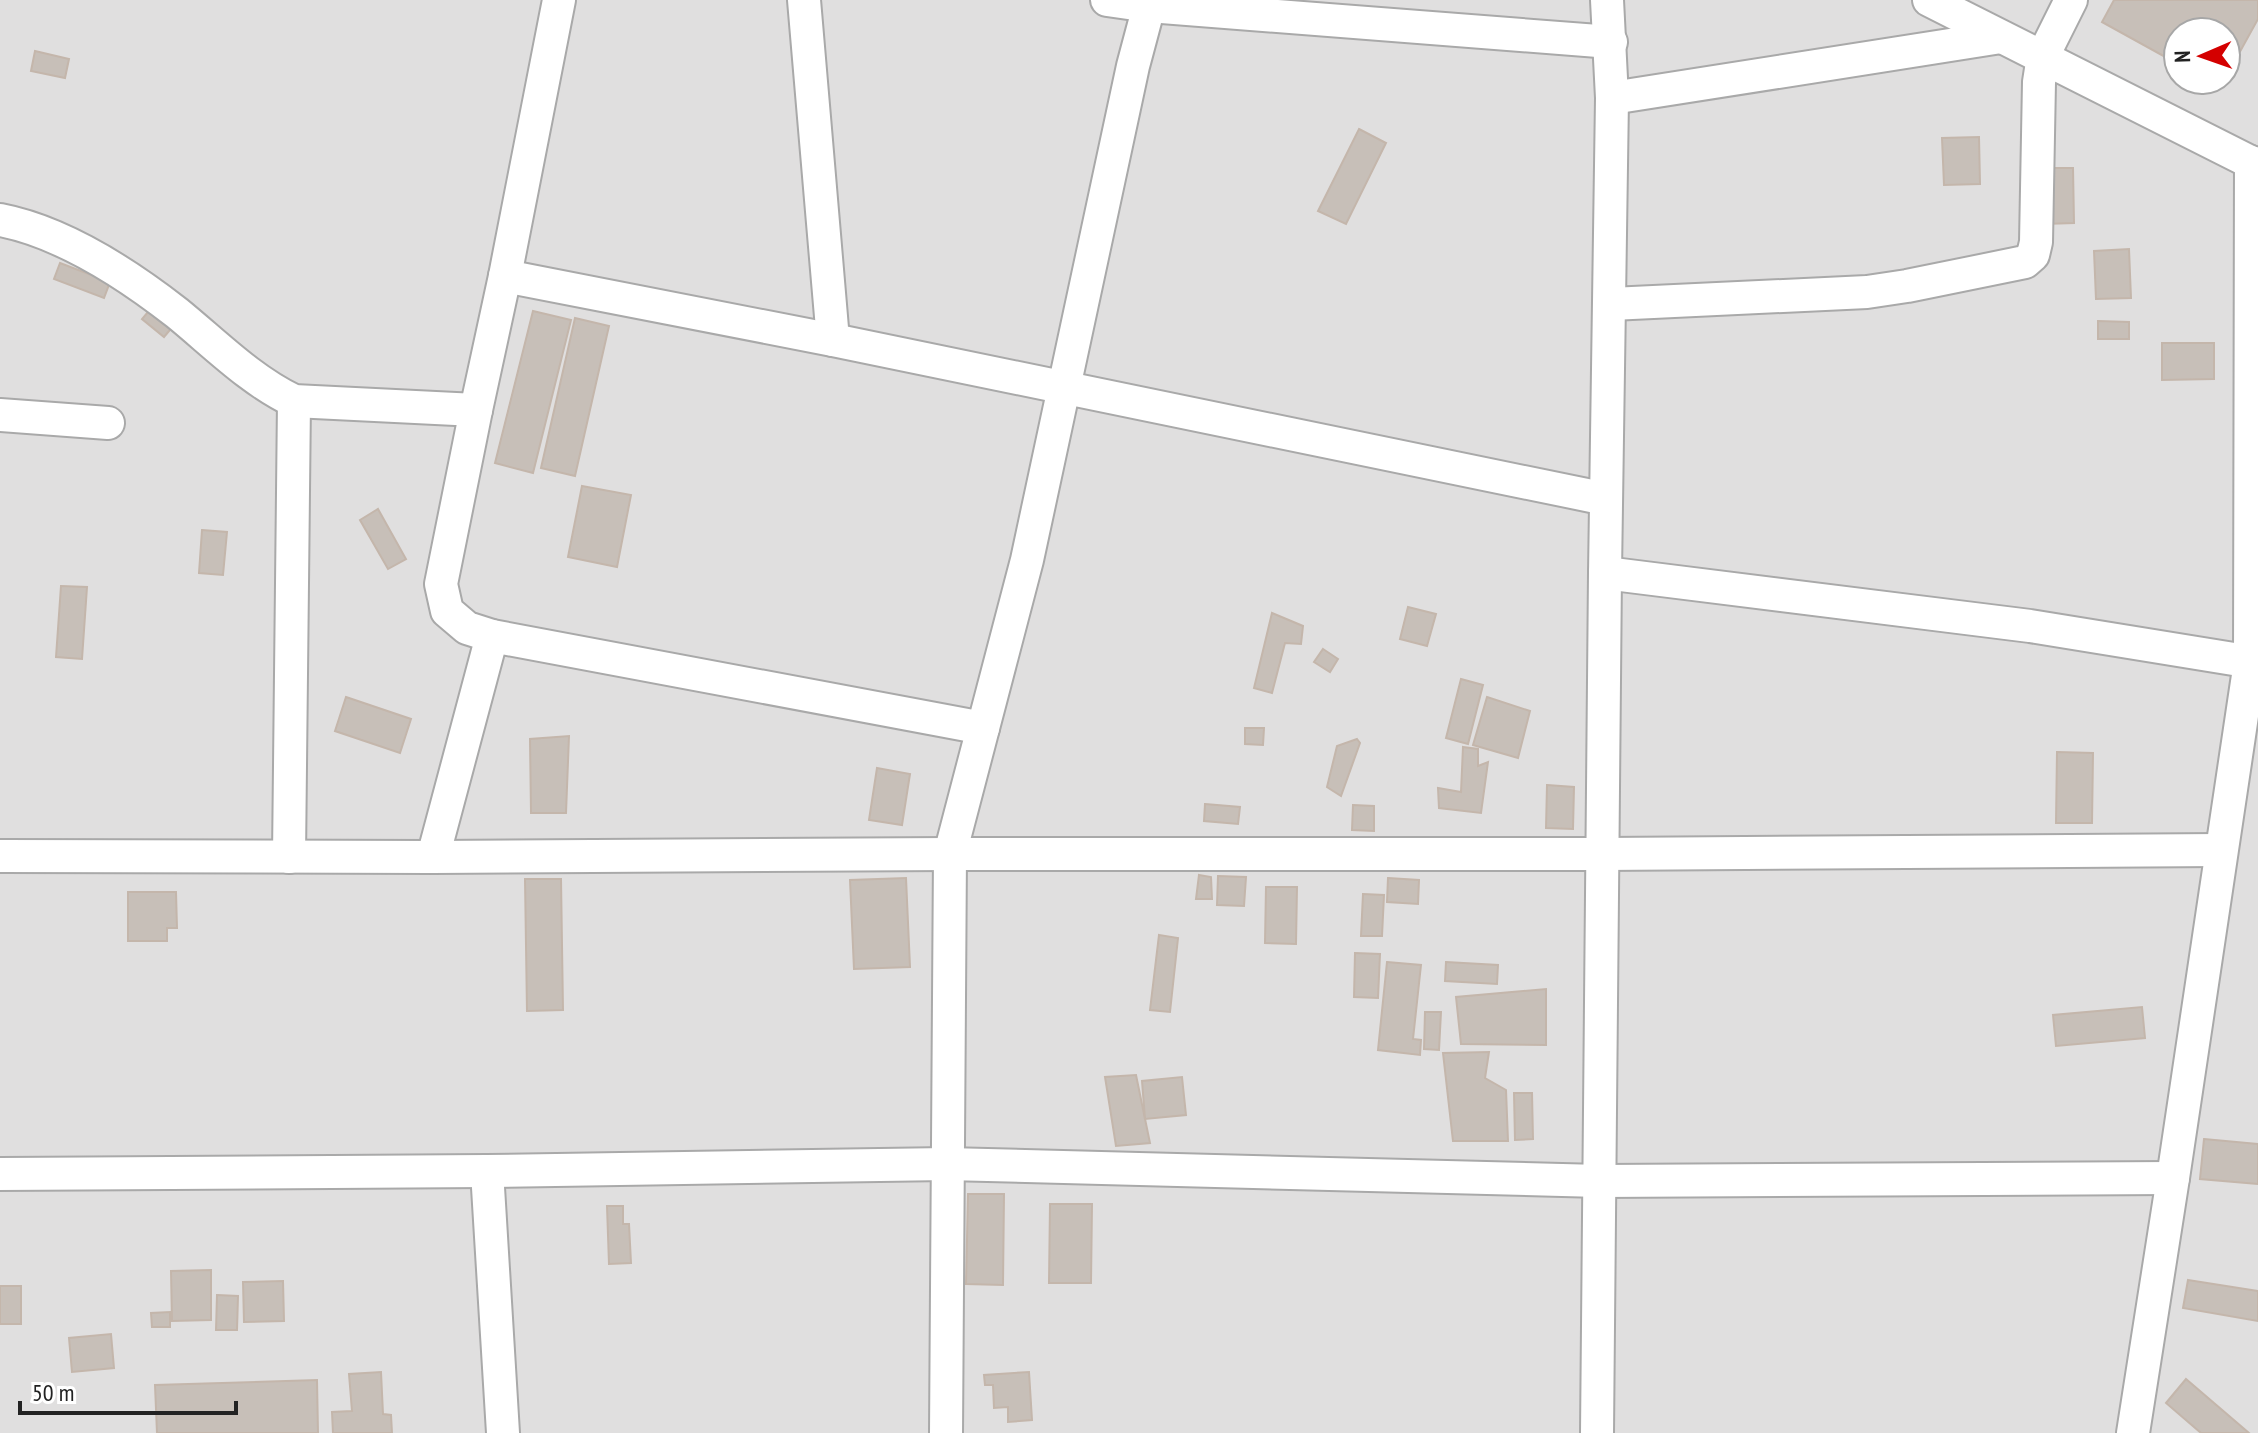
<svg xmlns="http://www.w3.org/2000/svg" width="2258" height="1433" viewBox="0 0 2258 1433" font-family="'PT Sans Narrow',sans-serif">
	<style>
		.residential { fill: #e0dfdf; fill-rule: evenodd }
		.building { fill: #c7bfb8; stroke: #c4b6ab; stroke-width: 2 }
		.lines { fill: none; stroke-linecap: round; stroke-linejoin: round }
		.street-casing { stroke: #a9a9a9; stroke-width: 36 }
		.street { stroke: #fff; stroke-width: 32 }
	</style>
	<rect width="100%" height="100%" fill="#f2efe9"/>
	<path class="residential" d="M0,0H2258V1433H0ZM2178,32H2226V80H2178Z"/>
	<g class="building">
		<polygon points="2114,0 2258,0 2258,19 2226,77 2226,32 2178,32 2178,64 2102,22"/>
		<polygon points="35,51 69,59 65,78 31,71"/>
		<polygon points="1359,129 1386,143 1346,224 1318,211"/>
		<polygon points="1979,137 1980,184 1944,185 1942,138"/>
		<polygon points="2043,168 2073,168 2074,223 2044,224"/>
		<polygon points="2129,249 2131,298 2096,299 2094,251"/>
		<polygon points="60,263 110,282 104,298 54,279"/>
		<polygon points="153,306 175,324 164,337 142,319"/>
		<polygon points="533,311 571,320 533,473 495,463"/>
		<polygon points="575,318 609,326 575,476 541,468"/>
		<polygon points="2098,321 2129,322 2129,339 2098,339"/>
		<polygon points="2162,343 2214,343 2214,379 2162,380"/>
		<polygon points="582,486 631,495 617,567 568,557"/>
		<polygon points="378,509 406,559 388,569 360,520"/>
		<polygon points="202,530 227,532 223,575 199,573"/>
		<polygon points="61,586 87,587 82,659 56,657"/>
		<polygon points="1408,607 1436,614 1427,646 1400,639"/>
		<polygon points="1272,613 1303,626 1301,644 1285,643 1272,693 1254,688"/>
		<polygon points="1323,649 1338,659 1330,672 1314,662"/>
		<polygon points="1461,679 1483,685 1468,744 1446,738"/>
		<polygon points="346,697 411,719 400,753 335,731"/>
		<polygon points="1487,697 1530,711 1518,758 1473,745"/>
		<polygon points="1245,728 1264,728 1263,745 1245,744"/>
		<polygon points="569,736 566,813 531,813 530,739"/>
		<polygon points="1357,739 1360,743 1341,796 1327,787 1337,746"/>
		<polygon points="1463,747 1478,749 1478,766 1488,762 1481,813 1439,808 1438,788 1461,792"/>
		<polygon points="2057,752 2093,753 2092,823 2056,823"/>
		<polygon points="877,768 910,774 902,825 869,820"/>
		<polygon points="1547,785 1574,787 1573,829 1546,828"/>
		<polygon points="1205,804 1240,807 1238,824 1204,821"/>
		<polygon points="1353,805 1374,806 1374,831 1352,830"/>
		<polygon points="1199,875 1211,877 1212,899 1196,899"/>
		<polygon points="1218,876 1246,877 1244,906 1217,905"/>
		<polygon points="906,878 910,967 854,969 850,880"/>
		<polygon points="1388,878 1419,880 1418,904 1387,902"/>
		<polygon points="525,879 561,879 563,1010 527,1011"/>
		<polygon points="1266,887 1297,887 1296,944 1265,943"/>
		<polygon points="128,892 176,892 177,928 167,928 167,941 128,941"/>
		<polygon points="1363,894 1384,895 1382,936 1361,936"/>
		<polygon points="1159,935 1178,938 1170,1012 1150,1010"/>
		<polygon points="1355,953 1380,954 1378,998 1354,997"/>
		<polygon points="1387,962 1421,965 1413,1039 1421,1040 1420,1055 1378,1050"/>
		<polygon points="1446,962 1498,965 1497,984 1445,981"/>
		<polygon points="1546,989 1546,1045 1461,1044 1456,997"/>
		<polygon points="2142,1007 2145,1038 2056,1046 2053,1015"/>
		<polygon points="1425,1012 1441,1012 1439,1050 1424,1049"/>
		<polygon points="1489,1052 1485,1078 1506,1090 1508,1141 1453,1141 1443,1053"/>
		<polygon points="1136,1075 1150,1143 1116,1146 1105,1077"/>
		<polygon points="1182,1077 1186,1115 1145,1119 1142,1081"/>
		<polygon points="1514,1093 1532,1093 1533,1139 1515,1140"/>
		<polygon points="2204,1139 2258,1144 2258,1184 2200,1179"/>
		<polygon points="968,1194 1004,1194 1003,1285 966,1284"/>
		<polygon points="1050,1204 1092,1204 1091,1283 1049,1283"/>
		<polygon points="607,1206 623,1206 623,1224 629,1224 631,1263 609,1264"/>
		<polygon points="211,1270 211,1320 172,1321 171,1271"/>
		<polygon points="2188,1280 2258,1291 2258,1321 2183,1308"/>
		<polygon points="283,1281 284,1321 244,1322 243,1282"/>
		<rect x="0" y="1286" width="21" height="38"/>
		<polygon points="217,1295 238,1296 237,1330 216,1330"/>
		<polygon points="170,1312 170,1327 152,1327 151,1313"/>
		<polygon points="111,1334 114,1368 72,1372 69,1338"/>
		<polygon points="381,1372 383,1414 391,1415 392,1433 333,1433 332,1412 352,1411 349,1374"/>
		<polygon points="1029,1372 1032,1420 1008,1422 1008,1407 994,1408 993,1385 985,1385 984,1375"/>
		<polygon points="2186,1379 2249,1433 2201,1433 2166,1403"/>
		<polygon points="317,1380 318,1433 157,1433 155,1385"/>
	</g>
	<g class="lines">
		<defs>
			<g id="street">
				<polyline points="559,0 505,276 476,410 441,584 447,611 467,628 492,636 983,728"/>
				<polyline points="804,0 833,340"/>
				<polyline points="1107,0 1149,6 1611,42"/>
				<polyline points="1929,0 2258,166"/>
				<polyline points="1612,98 2001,37"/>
				<path d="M0,220C63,232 127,274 177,313C215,344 250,380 294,401L476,410"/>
				<polyline points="505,276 833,340 1606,499"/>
				<polyline points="1611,304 1867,292 1907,286 2025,262 2033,255 2036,242 2039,82 2043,56 2071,0"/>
				<polyline points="0,415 108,423"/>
				<polyline points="1605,573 2030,626 2258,663"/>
				<polyline points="0,856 433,857 950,854 1603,854 2221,850"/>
				<polyline points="289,857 294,401"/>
				<polyline points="433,857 492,636"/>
				<polyline points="487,1171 503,1433"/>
				<polyline points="0,1174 487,1171 947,1164 1600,1181 2173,1178"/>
				<polyline points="946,1433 950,854 1027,560 1133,66 1149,6"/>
				<polyline points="1597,1433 1605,573 1612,98 1607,0"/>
				<polyline points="2133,1433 2173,1178 2250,662 2251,162"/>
			</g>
		</defs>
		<use href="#street" class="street-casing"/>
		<use href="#street" class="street"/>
	</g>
	<g transform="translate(2202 56) rotate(268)"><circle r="38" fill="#ffffff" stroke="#a7a7a7" stroke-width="2"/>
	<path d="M0-6L14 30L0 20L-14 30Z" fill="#d40000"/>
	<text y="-12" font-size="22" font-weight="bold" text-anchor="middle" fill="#222222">N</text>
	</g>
	<path d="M20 1401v12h216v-12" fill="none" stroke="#222222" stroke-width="4"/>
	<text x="32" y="1401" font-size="24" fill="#222222" stroke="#ffffff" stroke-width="6" paint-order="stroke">50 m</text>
</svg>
